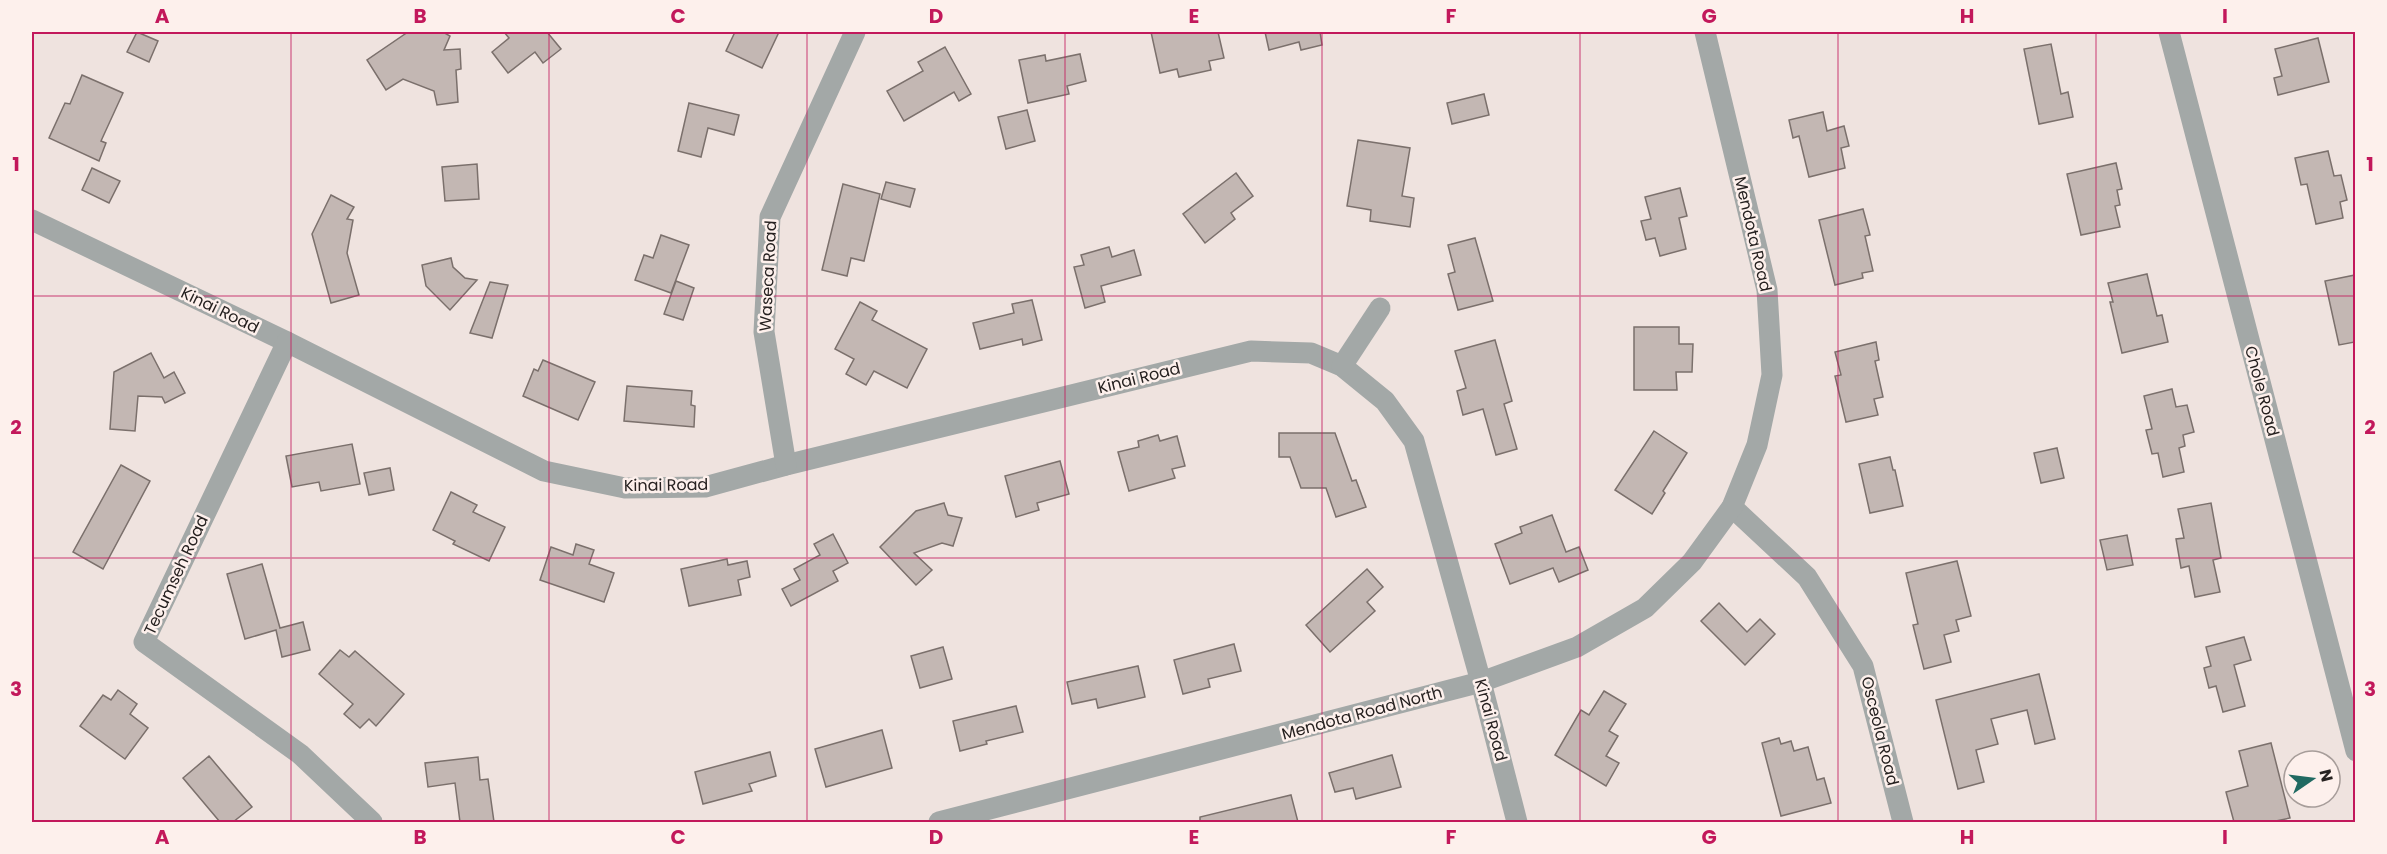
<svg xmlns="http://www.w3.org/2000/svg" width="2387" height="854" viewBox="0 0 2387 854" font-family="Poppins,sans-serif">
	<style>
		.building { fill: #c3b7b3; stroke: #7b706c; stroke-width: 1.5 }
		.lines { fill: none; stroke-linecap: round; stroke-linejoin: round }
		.street { stroke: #a3a8a7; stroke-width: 21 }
		.grid { fill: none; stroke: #c2185b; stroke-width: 1.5; stroke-opacity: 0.55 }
		.labels { text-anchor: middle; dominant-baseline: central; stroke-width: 5; stroke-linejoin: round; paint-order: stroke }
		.street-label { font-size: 16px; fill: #262120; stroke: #fdf0ec }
		.neatline { fill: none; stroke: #c2185b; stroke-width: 2 }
		.grid-label { font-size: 20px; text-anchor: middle; font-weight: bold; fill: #c2185b }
	</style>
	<rect width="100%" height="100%" fill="#efe3df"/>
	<g class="building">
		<polygon points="137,32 158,41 149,62 127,52"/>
		<polygon points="408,32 443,32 450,36 444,50 460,49 461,69 456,70 458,102 437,105 434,91 403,79 386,90 367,60"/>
		<polygon points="504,32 547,32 561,49 543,63 535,52 508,73 492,52 509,38"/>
		<polygon points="735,32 779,32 762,68 726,51"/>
		<polygon points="1151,32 1218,32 1224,58 1209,61 1211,70 1179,77 1177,69 1160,73"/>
		<polygon points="1265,32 1320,32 1322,45 1301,50 1299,42 1269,50"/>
		<polygon points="2318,38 2329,82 2278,95 2274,78 2282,76 2275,49"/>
		<polygon points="2051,44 2061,94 2068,92 2073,117 2039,124 2024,49"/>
		<polygon points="945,47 971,94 959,101 954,92 904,121 887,91 923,71 918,62"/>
		<polygon points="1080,54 1086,81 1067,86 1069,94 1028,103 1019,60 1045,55 1046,61"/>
		<polygon points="82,75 123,93 101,141 106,143 99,161 49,138 65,103 70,104"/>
		<polygon points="1484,94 1489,115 1452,124 1447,103"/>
		<polygon points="689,103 739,115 734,135 708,128 701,157 678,151"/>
		<polygon points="1027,110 1035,141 1006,149 998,117"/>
		<polygon points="1823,112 1827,131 1844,126 1849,146 1841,148 1845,168 1809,177 1799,136 1793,138 1789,120"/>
		<polygon points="1358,140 1410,148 1402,196 1414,198 1410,227 1370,221 1371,210 1347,206"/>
		<polygon points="2328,151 2334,176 2341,175 2347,200 2340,202 2343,218 2316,224 2307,184 2301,185 2295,158"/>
		<polygon points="2116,163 2122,189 2117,190 2120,205 2115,206 2120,227 2081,235 2067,174"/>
		<polygon points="477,164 479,199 445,201 442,167"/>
		<polygon points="92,168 120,181 109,203 82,190"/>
		<polygon points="1236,173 1253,196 1231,213 1235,219 1205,243 1183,214"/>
		<polygon points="886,182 915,189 910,207 881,199"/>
		<polygon points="843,184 880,194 864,261 851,258 847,276 822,270"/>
		<polygon points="1680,188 1687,216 1679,218 1686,249 1660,256 1655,238 1646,240 1641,221 1651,219 1645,197"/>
		<polygon points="331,195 354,207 347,219 353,220 347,253 359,295 331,303 312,234"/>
		<polygon points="1863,209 1870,235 1865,236 1873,271 1862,273 1863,278 1835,285 1819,220"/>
		<polygon points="661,235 689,245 671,293 635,280 644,255 653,258"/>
		<polygon points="1475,238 1493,301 1458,310 1448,274 1455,272 1448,245"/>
		<polygon points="1109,247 1112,257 1134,250 1141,275 1101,286 1105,302 1085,308 1074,267 1084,265 1081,255"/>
		<polygon points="451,258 453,267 465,278 477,280 450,310 426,286 422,265"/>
		<polygon points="2147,274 2157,316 2162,315 2168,342 2122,353 2110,302 2113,302 2108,283"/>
		<polygon points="2355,275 2355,342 2339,345 2325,281"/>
		<polygon points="676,281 694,288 683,320 664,314"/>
		<polygon points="490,282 508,285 492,338 470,333"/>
		<polygon points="1032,300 1042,340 1023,345 1022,339 980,349 973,323 1014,313 1012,304"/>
		<polygon points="860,302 877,311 872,320 927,349 907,388 874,371 866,385 846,374 854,359 835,349"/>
		<polygon points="1634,327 1679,327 1679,344 1693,344 1692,372 1676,372 1677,390 1634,390"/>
		<polygon points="1495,340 1512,401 1504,404 1517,449 1496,455 1483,409 1463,415 1457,391 1466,388 1455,351"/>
		<polygon points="1876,342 1879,360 1875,361 1883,397 1874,399 1878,415 1846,422 1835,376 1841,375 1835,352"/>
		<polygon points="151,353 164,378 174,372 185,393 165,403 162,397 138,396 135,431 110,429 114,372"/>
		<polygon points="543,360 595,382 578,420 523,396 534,369 538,371"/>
		<polygon points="627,386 692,391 691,405 695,406 694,427 624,421"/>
		<polygon points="2172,389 2176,407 2187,405 2194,432 2183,435 2185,446 2179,448 2184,472 2163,477 2158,453 2152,454 2146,430 2152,429 2144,396"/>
		<polygon points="1654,431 1687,453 1663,491 1665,493 1652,514 1615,490"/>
		<polygon points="1279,433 1335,433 1352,481 1356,480 1366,507 1336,517 1326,488 1301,488 1290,457 1279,457"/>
		<polygon points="1158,435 1160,441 1177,436 1185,466 1172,469 1175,478 1129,491 1118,452 1139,447 1138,441"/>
		<polygon points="352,444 360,484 321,491 319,482 292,487 286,456"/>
		<polygon points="2057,448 2064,478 2041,483 2034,453"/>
		<polygon points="1890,457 1893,470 1895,470 1903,506 1870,513 1859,464"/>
		<polygon points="1060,461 1069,494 1037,503 1039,510 1016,517 1005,476"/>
		<polygon points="121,465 150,481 103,569 73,552"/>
		<polygon points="390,468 394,490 369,495 364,473"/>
		<polygon points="451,492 477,505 473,512 505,527 489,561 453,544 455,541 433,530"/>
		<polygon points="944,503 948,515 962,518 953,546 942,543 914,553 932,570 916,585 880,547 916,511"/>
		<polygon points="2211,503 2221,558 2213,560 2220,592 2195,597 2189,566 2181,568 2176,539 2184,538 2178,509"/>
		<polygon points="1552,515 1566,552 1579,547 1588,570 1559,582 1553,568 1510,584 1495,544 1522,533 1520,527"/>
		<polygon points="833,534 848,563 833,571 838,581 791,606 782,589 800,580 794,569 820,555 814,544"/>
		<polygon points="2127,535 2133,565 2107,570 2100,540"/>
		<polygon points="576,544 594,550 589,564 614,573 604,602 540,580 551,547 573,555"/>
		<polygon points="727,559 728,565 747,561 750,577 738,580 741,595 689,606 681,569"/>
		<polygon points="1957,561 1971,616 1956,620 1959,631 1944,635 1951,662 1924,669 1913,625 1918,624 1906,573"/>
		<polygon points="262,564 280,628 303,622 310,650 282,657 276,630 245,639 227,574"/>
		<polygon points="1367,569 1383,587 1367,602 1375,611 1330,652 1306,625"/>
		<polygon points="1719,603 1747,632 1760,619 1775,634 1745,665 1701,621"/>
		<polygon points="2244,637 2251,660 2234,665 2245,706 2223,712 2216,686 2209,688 2204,668 2211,666 2206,647"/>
		<polygon points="1234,644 1241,671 1208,679 1210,687 1183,694 1174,660"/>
		<polygon points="943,647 952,679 920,688 911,656"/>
		<polygon points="340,650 349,657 355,651 404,694 376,726 369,719 360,728 344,714 353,704 319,674"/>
		<polygon points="1138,666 1145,697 1098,708 1096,699 1072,704 1067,682"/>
		<polygon points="2039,674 2055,739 2035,744 2027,710 1991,719 1998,744 1976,750 1984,782 1958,789 1936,700"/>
		<polygon points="118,690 137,704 130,714 148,728 125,759 80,726 103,695 111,700"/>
		<polygon points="1604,691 1626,704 1609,731 1618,736 1606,756 1619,763 1606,786 1555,755 1581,710 1589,715"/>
		<polygon points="1016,706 1023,732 986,741 987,744 960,751 953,721"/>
		<polygon points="882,730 892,768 826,787 815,749"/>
		<polygon points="1779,738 1781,744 1791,741 1794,751 1808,747 1817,780 1824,778 1831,803 1781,816 1762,743"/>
		<polygon points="2271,743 2290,818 2271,822 2234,822 2226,792 2248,786 2239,751"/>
		<polygon points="770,752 776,776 749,784 752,791 703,804 695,772"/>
		<polygon points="1392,755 1401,787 1356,799 1353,788 1335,792 1329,773"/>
		<polygon points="209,756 252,807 233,822 220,822 183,778"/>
		<polygon points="478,757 480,780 488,779 494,822 460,822 455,783 428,787 425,763"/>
		<polygon points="1291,795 1298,822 1200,822 1200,817"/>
	</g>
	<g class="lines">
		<g class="street">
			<polyline points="2169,32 2356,751"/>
			<polyline points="32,220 287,342 544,471 625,488 705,487 786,465 1251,351 1311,353 1342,366 1385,401 1414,441 1481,682 1517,822"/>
			<polyline points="287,342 144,642 300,754 372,822"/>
			<polyline points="1342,366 1380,308"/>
			<polyline points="786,465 764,332 770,217 855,32"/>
			<polyline points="1732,507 1807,577 1863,666 1903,822"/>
			<polyline points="939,822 1481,682 1577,647 1645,608 1692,562 1732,507 1757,445 1772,375 1767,290 1705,32"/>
		</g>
	</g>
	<path class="grid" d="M291,32V822M549,32V822M807,32V822M1065,32V822M1322,32V822M1580,32V822M1838,32V822M2096,32V822M32,296H2356M32,558H2356"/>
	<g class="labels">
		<g class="street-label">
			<text transform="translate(1753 234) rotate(77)">Mendota Road</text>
			<text transform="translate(768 276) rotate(-87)">Waseca Road</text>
			<text transform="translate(220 310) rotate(26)">Kinai Road</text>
			<text transform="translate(1139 378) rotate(-14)">Kinai Road</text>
			<text transform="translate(2262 391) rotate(75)">Chole Road</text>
			<text transform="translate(666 485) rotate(-1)">Kinai Road</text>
			<text transform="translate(176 575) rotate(-65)">Tecumseh Road</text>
			<text transform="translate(1362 713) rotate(-15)">Mendota Road North</text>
			<text transform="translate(1491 720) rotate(75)">Kinai Road</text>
			<text transform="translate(1880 731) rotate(76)">Osceola Road</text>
		</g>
	</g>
	<rect width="2387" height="854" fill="none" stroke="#fdf0ec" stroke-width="66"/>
	<g transform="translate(2312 779) rotate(76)"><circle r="28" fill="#fdf0ec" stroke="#a79d9a" stroke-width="1.5"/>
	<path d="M0-4.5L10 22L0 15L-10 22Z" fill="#216a62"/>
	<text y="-9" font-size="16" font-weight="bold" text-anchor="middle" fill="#262120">N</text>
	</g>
	<rect x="33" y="33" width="2321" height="788" class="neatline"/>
	<g class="grid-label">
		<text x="162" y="23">A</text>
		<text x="420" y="23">B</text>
		<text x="678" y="23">C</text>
		<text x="936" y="23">D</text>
		<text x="1194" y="23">E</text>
		<text x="1451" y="23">F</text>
		<text x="1709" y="23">G</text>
		<text x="1967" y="23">H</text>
		<text x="2225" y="23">I</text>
		<text x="16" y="171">1</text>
		<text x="2370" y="171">1</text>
		<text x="16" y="434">2</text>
		<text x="2370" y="434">2</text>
		<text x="16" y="696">3</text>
		<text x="2370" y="696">3</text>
		<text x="162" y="844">A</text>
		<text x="420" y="844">B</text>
		<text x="678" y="844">C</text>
		<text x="936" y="844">D</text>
		<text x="1194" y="844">E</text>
		<text x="1451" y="844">F</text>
		<text x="1709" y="844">G</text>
		<text x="1967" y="844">H</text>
		<text x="2225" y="844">I</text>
	</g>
</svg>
